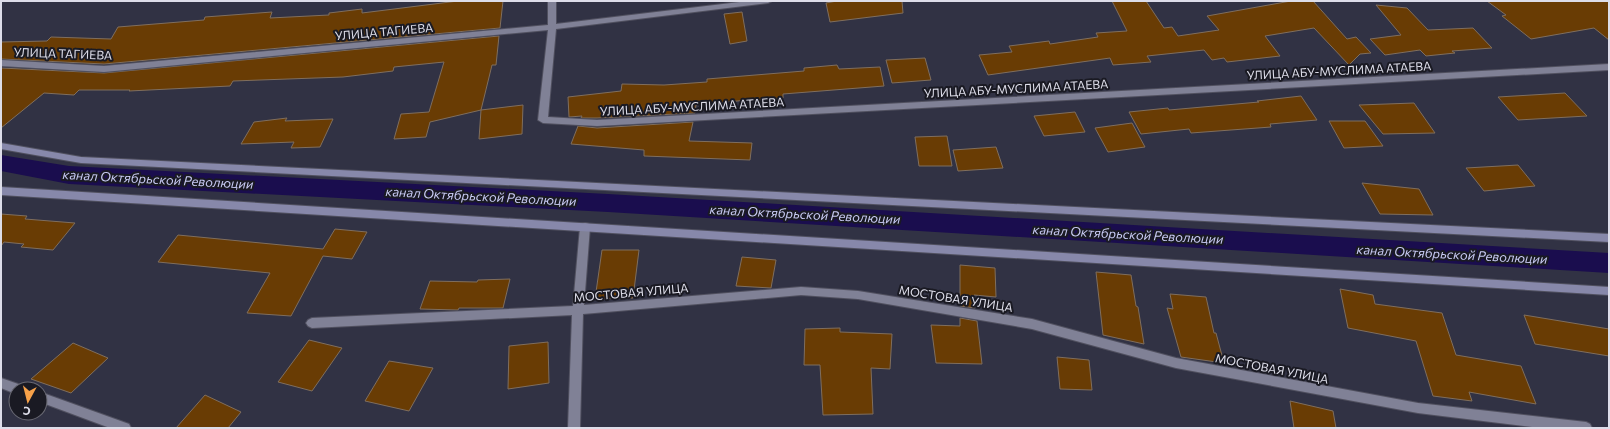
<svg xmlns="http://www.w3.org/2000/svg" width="1610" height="429" viewBox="0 0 1610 429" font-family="Commissioner,sans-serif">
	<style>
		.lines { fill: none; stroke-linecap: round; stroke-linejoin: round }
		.canal { fill: #1a0d4e; fill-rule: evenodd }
		.building { fill: #693c04; stroke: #7f6e5e }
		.street-casing { stroke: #50505f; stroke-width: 2 }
		.secondary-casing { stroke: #50505f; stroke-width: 2 }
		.street { fill: #808196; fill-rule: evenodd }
		.secondary { fill: #8788aa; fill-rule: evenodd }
		.labels { text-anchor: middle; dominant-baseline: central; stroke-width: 4; stroke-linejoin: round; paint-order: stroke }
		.street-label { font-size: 12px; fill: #dddde9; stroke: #1a1a23 }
		.water-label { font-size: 13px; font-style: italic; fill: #c8caf3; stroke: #1a1a23 }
	</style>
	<rect width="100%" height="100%" fill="#313244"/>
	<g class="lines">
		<polygon class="canal" points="1,155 69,166 608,194 1609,253 1609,273 608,212 69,184 1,171"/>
	</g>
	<g class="building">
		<polygon points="458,1 503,1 500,28 104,64 1,59 1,42 47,41 51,37 111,39 118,27 204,20 205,17 272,12 270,18 329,15 329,13 362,9 362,13"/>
		<polygon points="837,1 902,1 903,13 830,22 826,3"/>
		<polygon points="1112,1 1146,1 1164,28 1172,27 1178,36 1219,30 1207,16 1291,1 1313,1 1347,39 1356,37 1371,53 1360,54 1349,65 1314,28 1265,36 1280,56 1227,62 1224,58 1212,60 1204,50 1147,56 1151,62 1113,65 1110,58 988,75 979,55 1012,52 1009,46 1049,41 1050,44 1098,37 1096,33 1127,31"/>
		<polygon points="1487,1 1609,1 1609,40 1594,28 1531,39 1502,16 1506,15"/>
		<polygon points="1376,5 1407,8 1428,30 1473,28 1492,48 1452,51 1455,53 1426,56 1420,50 1385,55 1370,39 1401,35"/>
		<polygon points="742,12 747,41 730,44 724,14"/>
		<polygon points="499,36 496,65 492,65 481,110 430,122 426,137 394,139 401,114 429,112 444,62 394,67 393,71 343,77 233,81 230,86 129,91 130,90 79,90 74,95 44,93 1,128 1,68 104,73"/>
		<polygon points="925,58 931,80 892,83 886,60"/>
		<polygon points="837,65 839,69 880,67 884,86 783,94 783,98 758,100 758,99 696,105 695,113 597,118 581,118 582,116 569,117 568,97 621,91 622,84 664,85 707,82 707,79 804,71 804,68"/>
		<polygon points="1565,93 1587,116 1518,120 1498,97"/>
		<polygon points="1301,96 1317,120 1270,124 1271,127 1191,133 1189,129 1141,134 1129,112 1168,108 1169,110 1259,102 1257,101"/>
		<polygon points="1414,103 1435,133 1383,134 1359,105"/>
		<polygon points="523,105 522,134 479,139 481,110"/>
		<polygon points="1075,112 1085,132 1044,136 1034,116"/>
		<polygon points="287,118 285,121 333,119 320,147 291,148 294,142 241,144 254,122"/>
		<polygon points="1329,121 1365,121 1383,146 1344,148"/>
		<polygon points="693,122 689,141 752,143 750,160 644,156 644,150 571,144 578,126 597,128"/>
		<polygon points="1132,123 1145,147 1108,152 1095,128"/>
		<polygon points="947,136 952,166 919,166 915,137"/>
		<polygon points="996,147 1003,168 958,171 953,150"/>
		<polygon points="1518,165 1535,186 1484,191 1466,168"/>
		<polygon points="1362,183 1419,189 1433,215 1380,214"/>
		<polygon points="1,214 27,216 25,219 75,223 53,250 21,247 24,244 4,242 1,246"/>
		<polygon points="335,229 367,232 352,259 323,256 291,316 247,313 270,273 158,262 178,235 323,249"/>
		<polygon points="602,250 639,250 633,298 595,299"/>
		<polygon points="742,257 776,260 771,288 736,286"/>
		<polygon points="960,265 995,268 996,297 974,295 975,308 960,306"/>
		<polygon points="1096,272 1131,275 1136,306 1138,307 1144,344 1103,335"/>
		<polygon points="510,279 503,308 459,308 458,310 420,309 430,281 477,282 478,280"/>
		<polygon points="1340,289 1373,295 1375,304 1442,313 1456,355 1521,366 1536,404 1469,392 1472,401 1433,396 1416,341 1348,328"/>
		<polygon points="1170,294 1206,297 1214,333 1216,333 1224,363 1181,357 1167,308 1173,309"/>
		<polygon points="1524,315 1609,329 1609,356 1535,344"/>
		<polygon points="960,318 977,321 982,364 936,363 931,325 960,326"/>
		<polygon points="840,328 840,332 892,334 890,369 871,368 873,414 823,415 820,365 804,365 805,329"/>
		<polygon points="309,340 342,348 312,391 278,382"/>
		<polygon points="548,342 549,383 508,389 509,346"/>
		<polygon points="73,343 108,358 71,393 31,379"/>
		<polygon points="1057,357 1089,360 1092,390 1060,389"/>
		<polygon points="389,361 433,368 409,411 365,401"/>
		<polygon points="205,395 241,412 228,428 176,428"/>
		<polygon points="1290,401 1333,411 1336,428 1294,428"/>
	</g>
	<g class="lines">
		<defs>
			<g id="street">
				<polygon points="548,1 556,1 556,24 748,1 772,1 768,3 556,29 548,117 597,120 1609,64 1609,70 597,126 543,123 538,120 548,30 104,72 1,66 1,60 104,66 548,25"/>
				<polygon points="585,223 589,224 590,227 584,305 801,287 858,291 1032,319 1176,358 1418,403 1586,422 1590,424 1592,428 1540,428 1418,413 1176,368 1032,329 858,299 801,295 583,314 580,428 568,428 572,315 312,328 308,326 306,323 308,320 312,318 573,306 580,227 581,224"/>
				<polygon points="1,378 21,385 23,389 16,389 16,394 1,388"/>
				<polygon points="40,392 129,424 131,428 110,428 40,402"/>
			</g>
			<g id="secondary">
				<polygon points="1,143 81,157 1609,234 1609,242 81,163 1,149"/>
				<polygon points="1,187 1609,287 1609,295 1,195"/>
			</g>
		</defs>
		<use href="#street" class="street-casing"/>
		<use href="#secondary" class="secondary-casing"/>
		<use href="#street" class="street"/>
		<use href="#secondary" class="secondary"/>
	</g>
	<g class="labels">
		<g class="street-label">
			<text transform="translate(384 31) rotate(-5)">УЛИЦА ТАГИЕВА</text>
			<text transform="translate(63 53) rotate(2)">УЛИЦА ТАГИЕВА</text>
			<text transform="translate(1339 70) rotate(-3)">УЛИЦА АБУ-МУСЛИМА АТАЕВА</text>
			<text transform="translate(1016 88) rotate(-3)">УЛИЦА АБУ-МУСЛИМА АТАЕВА</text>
			<text transform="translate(692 106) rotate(-3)">УЛИЦА АБУ-МУСЛИМА АТАЕВА</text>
			<text transform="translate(631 292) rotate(-5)">МОСТОВАЯ УЛИЦА</text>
			<text transform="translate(956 298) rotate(9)">МОСТОВАЯ УЛИЦА</text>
			<text transform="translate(1272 368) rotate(11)">МОСТОВАЯ УЛИЦА</text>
		</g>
		<g class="water-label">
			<text transform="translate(158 179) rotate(3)">канал Октябрьской Революции</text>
			<text transform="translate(481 196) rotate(3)">канал Октябрьской Революции</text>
			<text transform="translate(805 214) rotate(3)">канал Октябрьской Революции</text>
			<text transform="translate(1128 234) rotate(3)">канал Октябрьской Революции</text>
			<text transform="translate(1452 254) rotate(3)">канал Октябрьской Революции</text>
		</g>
	</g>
	<rect width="1610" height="429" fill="none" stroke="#dddde9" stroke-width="4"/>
	<g transform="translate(28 401) rotate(187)"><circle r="19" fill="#1a1a23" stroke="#686872"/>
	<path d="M0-3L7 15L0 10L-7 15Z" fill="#f7a149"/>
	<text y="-6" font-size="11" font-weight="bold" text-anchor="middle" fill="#dddde9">С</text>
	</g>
</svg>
